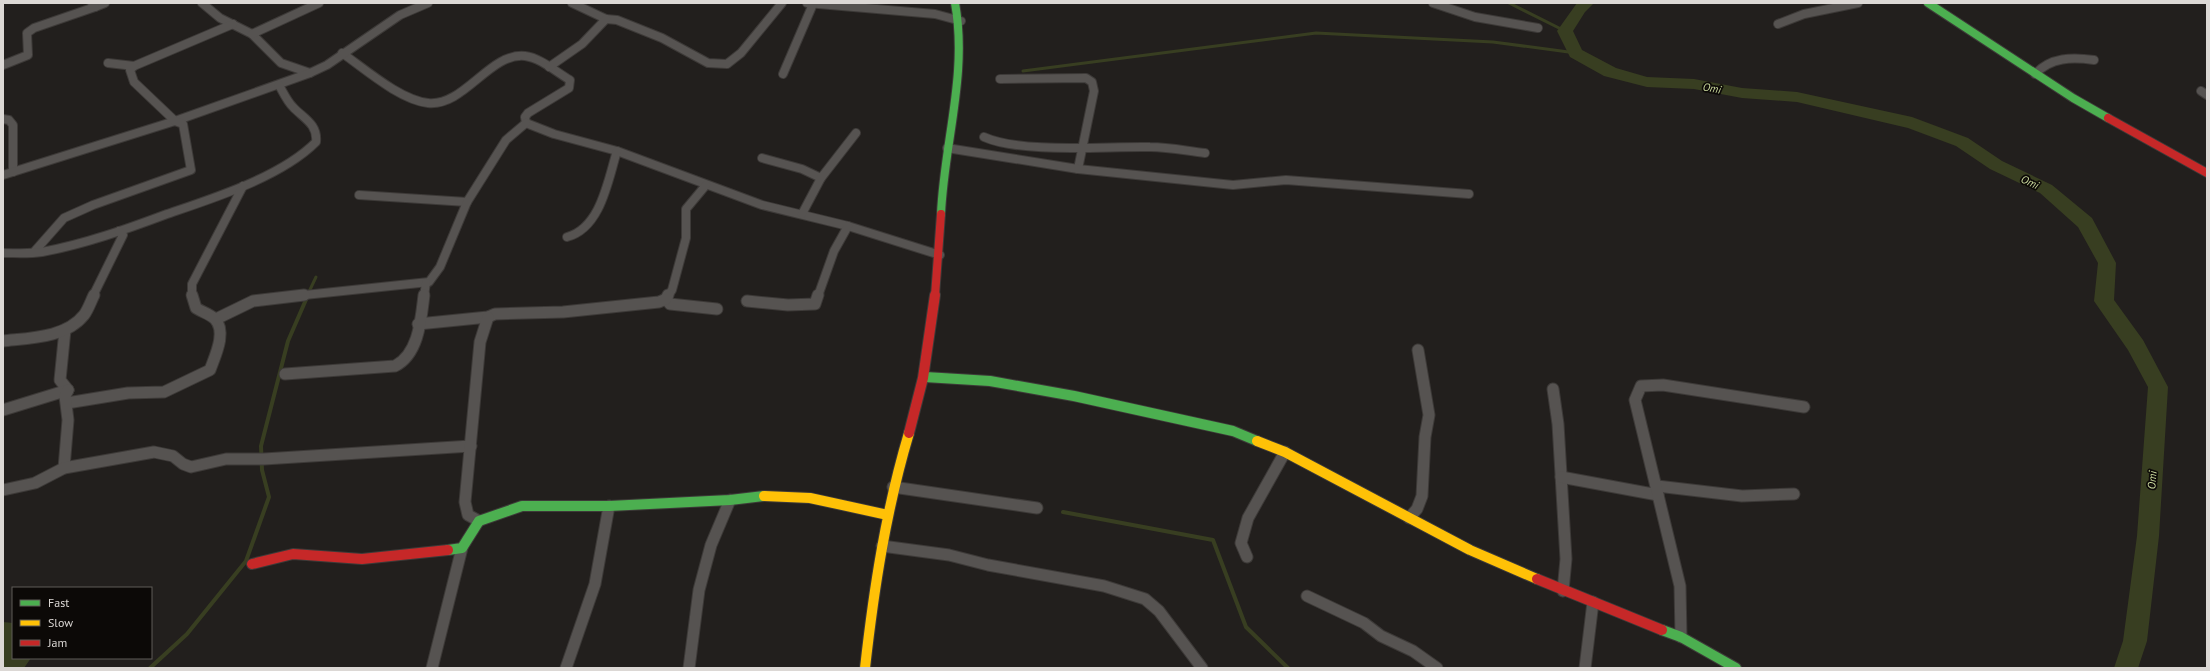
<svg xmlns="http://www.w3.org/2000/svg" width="2210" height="671" viewBox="0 0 2210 671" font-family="'PT Sans',sans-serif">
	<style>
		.water { fill: #383e21 }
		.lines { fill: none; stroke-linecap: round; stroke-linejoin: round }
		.stream-far1 { stroke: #383e21; stroke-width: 3 }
		.stream { stroke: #383e21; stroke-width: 4 }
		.river { fill: #383e21; fill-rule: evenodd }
		.street-far1-casing { stroke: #3d3a38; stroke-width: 10 }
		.street-casing { stroke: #3d3a38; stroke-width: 13 }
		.fast-far1-casing { stroke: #3d3a38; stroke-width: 10 }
		.fast-casing { stroke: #3d3a38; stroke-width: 12 }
		.slow-casing { stroke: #3d3a38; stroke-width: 12 }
		.jam-far1-casing { stroke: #3d3a38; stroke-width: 10 }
		.jam-casing { stroke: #3d3a38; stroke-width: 12 }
		.street-far1 { stroke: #565351; stroke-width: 8 }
		.street { stroke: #565351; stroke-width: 11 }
		.fast-far1 { stroke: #4caf50; stroke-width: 8 }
		.fast { stroke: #4caf50; stroke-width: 10 }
		.slow { stroke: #ffc107; stroke-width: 10 }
		.jam-far1 { stroke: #c62828; stroke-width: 8 }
		.jam { stroke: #c62828; stroke-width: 10 }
		.labels { text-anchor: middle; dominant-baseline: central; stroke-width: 3.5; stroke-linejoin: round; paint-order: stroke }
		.water-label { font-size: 11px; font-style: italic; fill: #cfdea1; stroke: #0c0907 }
	</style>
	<rect width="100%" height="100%" fill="#221f1d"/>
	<polygon class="water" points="3,622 13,623 13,658 31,658 24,668 3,668"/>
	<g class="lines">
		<g class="stream-far1">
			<polyline points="1509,3 1565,31"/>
			<polyline points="1023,71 1316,33 1493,42 1576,53"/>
			<polyline points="307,296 316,277"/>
		</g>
		<g class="stream">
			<polyline points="1063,512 1213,540 1246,627 1288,668"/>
			<polyline points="150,668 187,634 246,561 269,497 262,470 261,446 288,341 308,295"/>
		</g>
		<polygon class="river" points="1577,3 1594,3 1585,12 1573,31 1582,50 1616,68 1647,77 1694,79 1742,88 1797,92 1912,117 1968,138 2002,161 2052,185 2092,218 2116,263 2114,300 2143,340 2168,387 2159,536 2147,641 2138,668 2114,668 2123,641 2137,536 2148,387 2128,350 2094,301 2098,263 2078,227 2040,193 1990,169 1956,146 1908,128 1797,102 1742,98 1694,89 1647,87 1604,76 1570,57 1557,31"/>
		<defs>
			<g id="street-far1">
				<polyline points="92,3 95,7 105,3"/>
				<polyline points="202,3 220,18 252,34 281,63 310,73"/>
				<polyline points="572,3 606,19 617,20 662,38 708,63 727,64 741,53 782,3"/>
				<polyline points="807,3 935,14 961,21"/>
				<polyline points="1433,3 1475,17 1538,28"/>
				<polyline points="1778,24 1804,14 1858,3"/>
				<polyline points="252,34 319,3"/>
				<path d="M342,53C365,69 400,100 428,103C464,107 490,52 525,56C541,58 556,72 570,80L569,88L528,113L525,117L526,123"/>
				<polyline points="3,65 28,55 27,33 34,28 95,7"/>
				<polyline points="134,66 233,24"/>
				<polyline points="549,67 582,44 606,19"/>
				<polyline points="783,74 813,4"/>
				<path d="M2035,74C2051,57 2072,57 2094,60"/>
				<polyline points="1000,79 1086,78 1092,82 1094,91 1078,169"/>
				<polyline points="2201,91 2207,95"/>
				<polyline points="3,119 9,120 13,125 13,172"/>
				<polyline points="526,123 554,134 617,151 762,205 848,226 940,255"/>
				<path d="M984,137C1022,154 1107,146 1150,147C1169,147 1187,151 1205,153"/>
				<polyline points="947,148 1078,169 1233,185 1286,180 1469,194"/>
				<polyline points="762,158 802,169 821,178"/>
				<polyline points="3,175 175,121 310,73 327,65 400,15 428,3"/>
				<polyline points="359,195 467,202"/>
				<polyline points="802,214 821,178 856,133"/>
				<path d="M567,237C601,228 608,180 617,151"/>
				<polyline points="34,252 64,218 93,205 191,170 183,124 175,121 134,82 130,70 134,66 108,63"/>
				<path d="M3,253C16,253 29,254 42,252C85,244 127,229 167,214C214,198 281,177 316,142C318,124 303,118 293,107C287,101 283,92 279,85"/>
				<polyline points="93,296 123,235 119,231"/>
				<polyline points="192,296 192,284 243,186"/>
				<polyline points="295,296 429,282 440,267 467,202 506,140 526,123"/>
				<polyline points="424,296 426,283"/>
				<polyline points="668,296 672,290 686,238 686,209 706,185"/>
				<polyline points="818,296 834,251 848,226"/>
			</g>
			<g id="street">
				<polyline points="666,299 670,304 717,309"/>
				<polyline points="747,301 788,305 815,304 818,295"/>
				<polyline points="216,319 253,301 304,295"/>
				<polyline points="418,324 488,317 495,314 563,312 659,302 666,299 668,295"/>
				<polyline points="65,330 60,380 68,390"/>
				<path d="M3,341C29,338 66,338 84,315C88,310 91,301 94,295"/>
				<path d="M285,374L395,366C419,354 421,319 424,295"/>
				<polyline points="1553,389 1558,424 1566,559 1563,591"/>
				<path d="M67,403L128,393L164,392L210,370C215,356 227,332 215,319C210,314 202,312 196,308L192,295"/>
				<polyline points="3,410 68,390"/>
				<polyline points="64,468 68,420 65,396 68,390"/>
				<polyline points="1561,477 1658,495"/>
				<polyline points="1657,486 1742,496 1794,494"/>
				<polyline points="893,487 1037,508"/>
				<polyline points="3,490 35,483 64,468 154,452 173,456 183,464 191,467 226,459 264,459 471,446"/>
				<polyline points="1409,518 1417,509 1422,496 1425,437 1429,415 1418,350"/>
				<polyline points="479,521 468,515 465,502 480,342 488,317"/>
				<polyline points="882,546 949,555 988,565 1104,586 1145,599 1159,611 1202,668"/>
				<polyline points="1247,557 1241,543 1248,518 1285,452"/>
				<polyline points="1307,596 1364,623 1381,636 1413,651 1437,668"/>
				<polyline points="1681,637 1680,586 1635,400 1641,386 1663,385 1804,407"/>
				<polyline points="432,668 462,548"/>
				<polyline points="566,668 595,584 609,506"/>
				<polyline points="689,668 699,590 711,545 730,500"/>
				<polyline points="1585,668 1593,602"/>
			</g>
			<g id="fast-far1">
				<polyline points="1928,3 2073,98 2108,118"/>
				<path d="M941,214C944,143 968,74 955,3"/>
			</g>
			<g id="fast">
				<polyline points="925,377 990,381 1074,396 1233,431 1257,441"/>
				<polyline points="448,550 462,548 479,521 522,506 609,506 730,500 764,496"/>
				<polyline points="1662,630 1681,637 1736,668"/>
			</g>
			<g id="slow">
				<polyline points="1257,441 1285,452 1470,550 1537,579"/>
				<polyline points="764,496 810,498 888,515"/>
				<path d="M865,668C874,588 886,510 909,433"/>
			</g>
			<g id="jam-far1">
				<polyline points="2108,118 2207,173"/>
				<polyline points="935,296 941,214"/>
			</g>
			<g id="jam">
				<polyline points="909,433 923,378 935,295"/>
				<polyline points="252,564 293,554 362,559 448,550"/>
				<polyline points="1537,579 1662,630"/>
			</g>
		</defs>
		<use href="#street-far1" class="street-far1-casing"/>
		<use href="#street" class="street-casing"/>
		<use href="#fast-far1" class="fast-far1-casing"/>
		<use href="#fast" class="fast-casing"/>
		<use href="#slow" class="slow-casing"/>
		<use href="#jam-far1" class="jam-far1-casing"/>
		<use href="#jam" class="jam-casing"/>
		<use href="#street-far1" class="street-far1"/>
		<use href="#street" class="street"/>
		<use href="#fast-far1" class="fast-far1"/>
		<use href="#fast" class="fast"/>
		<use href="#slow" class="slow"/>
		<use href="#jam-far1" class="jam-far1"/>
		<use href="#jam" class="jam"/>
	</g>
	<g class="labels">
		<g class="water-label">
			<text transform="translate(1712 88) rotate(11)">Omi</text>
			<text transform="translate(2030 182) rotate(25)">Omi</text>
			<text transform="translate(2152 480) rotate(-86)">Omi</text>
		</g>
	</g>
	<rect width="2210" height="671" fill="none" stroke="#dcd8d5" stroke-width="8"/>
	<rect x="12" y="587" width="140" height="72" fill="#0c0907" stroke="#5f5c59"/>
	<rect x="20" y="600" width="20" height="6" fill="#4caf50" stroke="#5f5c59"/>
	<text x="48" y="607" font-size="12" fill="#dcd8d5">Fast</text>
	<rect x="20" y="620" width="20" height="6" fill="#ffc107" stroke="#5f5c59"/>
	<text x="48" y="627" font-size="12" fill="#dcd8d5">Slow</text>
	<rect x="20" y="640" width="20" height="6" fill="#c62828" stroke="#5f5c59"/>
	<text x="48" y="647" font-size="12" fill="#dcd8d5">Jam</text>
</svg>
